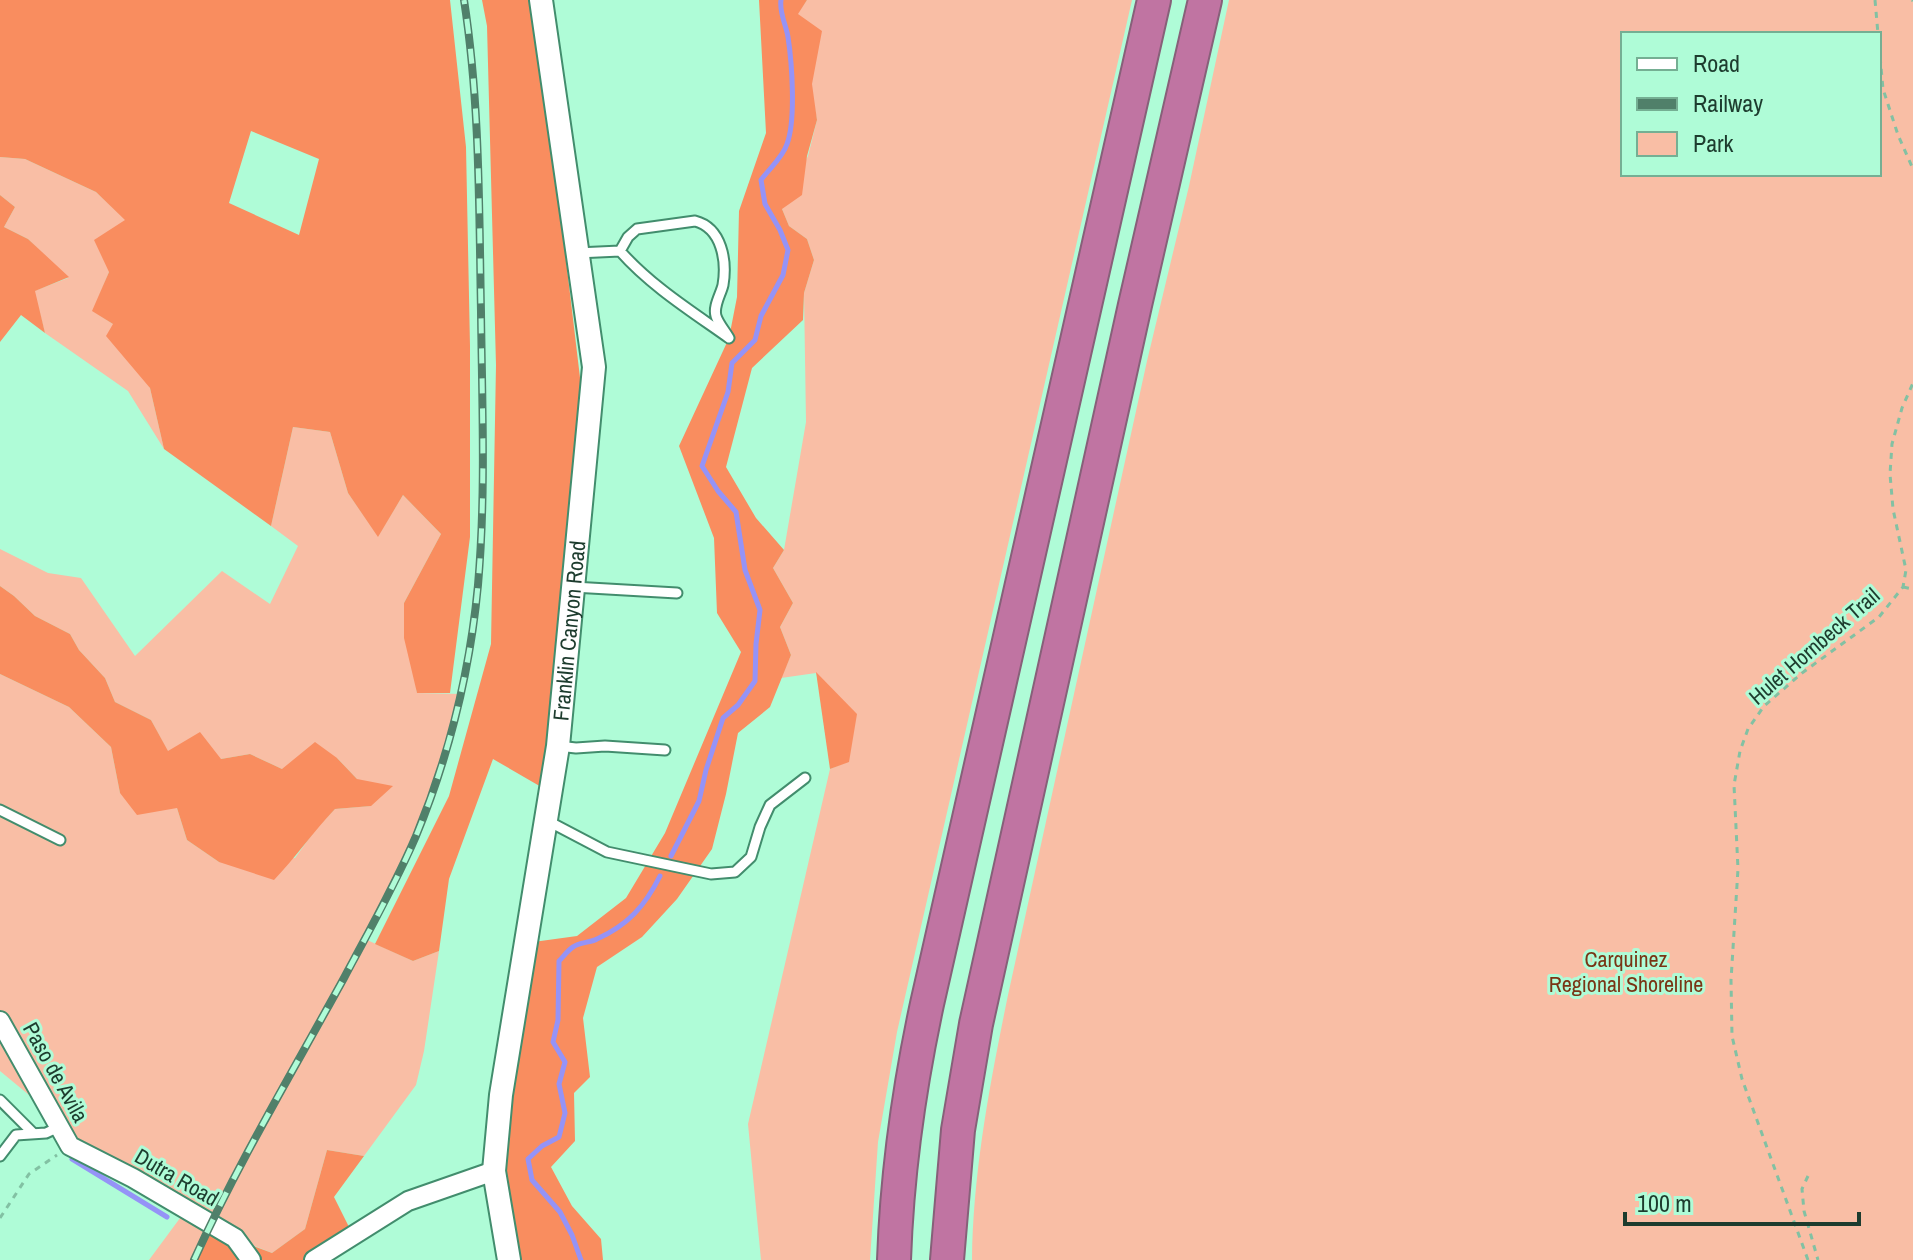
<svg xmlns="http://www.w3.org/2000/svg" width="1913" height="1260" viewBox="0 0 1913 1260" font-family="'Archivo Narrow',sans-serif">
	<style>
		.green { fill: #f9bea5; fill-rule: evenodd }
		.forest { fill: #f98d5f; fill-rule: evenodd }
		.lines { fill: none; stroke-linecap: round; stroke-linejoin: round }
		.stream { stroke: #9593f7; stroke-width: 5 }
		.service-casing { stroke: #428d6d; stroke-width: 13 }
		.minor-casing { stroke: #428d6d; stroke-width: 22 }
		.tertiary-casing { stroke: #428d6d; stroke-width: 26 }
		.motorway-casing { stroke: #876079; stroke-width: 36 }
		.path { stroke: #82c1a3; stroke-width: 3; stroke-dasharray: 6 6; stroke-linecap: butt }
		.service { stroke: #fff; stroke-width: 9 }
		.minor { stroke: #fff; stroke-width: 18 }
		.tertiary { stroke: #fff; stroke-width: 22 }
		.motorway { stroke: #c074a2; stroke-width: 32 }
		.rail-casing { stroke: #50806a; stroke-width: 8 }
		.rail { stroke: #affcd7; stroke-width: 5; stroke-dasharray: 15; stroke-linecap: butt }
		.labels { text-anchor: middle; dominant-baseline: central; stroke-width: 6; stroke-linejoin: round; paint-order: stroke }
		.street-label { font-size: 22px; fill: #1d3c2e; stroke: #affcd7 }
		.park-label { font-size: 22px; fill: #793515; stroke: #affcd7 }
	</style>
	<rect width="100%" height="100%" fill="#affcd7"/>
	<g class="green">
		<polygon points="807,0 1132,0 897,1032 878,1142 870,1260 761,1260 748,1124 830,769 849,761 816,673 781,678 791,655 780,627 793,603 773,568 784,550 806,422 804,293 814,260 807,239 789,226 782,209 808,156 817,120 797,14"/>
		<path d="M1229,0H1913V1260H972C973,1171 990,1083 1008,995L1147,361L1189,186ZM1623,34H1879V174H1623Z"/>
		<polygon points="0,157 25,159 96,192 126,220 109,272 93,311 113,324 150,388 164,449 128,391 45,333 34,291 68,278 28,239 4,227 15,207 0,195"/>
		<path d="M293,427L330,432L348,493L378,536L403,495L441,534L404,603L417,693L461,694C451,734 439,775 424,814C408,857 387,898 365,939L413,961L439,951L424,1051L416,1085L364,1156L327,1150L305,1229L272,1253L235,1238L204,1237L194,1260H149L186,1210L70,1146L52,1114L0,1071V674L69,707L111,747L120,793L177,808L187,840L219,862L295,858L316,829L335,809L370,806L357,779L337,758L282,769L250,754L221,759L168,752L151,720L115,702L105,678L79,650L70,634L35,616L14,596L0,586V549L48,573L81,578L135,656L222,571L270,604L298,546L271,526Z"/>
	</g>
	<g class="forest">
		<path d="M0,0H450L466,147L470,346V537L450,693H417L404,638V603L441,534L403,495L378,537L348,493L330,432L293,427L271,526L164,449L150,388L106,336L113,324L92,311L109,272L94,240L125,220L96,192L25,159L0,157ZM251,131L319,159L299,235L229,203Z"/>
		<polygon points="482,0 535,0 581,386 543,788 493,759 449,879 439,951 413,961 375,944 449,796 491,644 496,365 487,26"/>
		<polygon points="759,0 807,0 798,14 822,31 812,84 817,120 807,156 802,195 782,209 789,226 807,239 814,260 804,293 803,320 752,368 726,467 756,518 784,550 773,568 793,603 780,627 791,655 770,707 738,733 726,794 712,849 677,899 642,937 597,967 583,1018 590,1077 574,1093 575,1141 551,1167 572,1206 601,1239 603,1260 509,1260 494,1171 526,943 577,936 626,898 665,833 741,652 717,613 714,538 679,446 729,338 737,297 739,211 766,133"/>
		<polygon points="0,195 15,207 4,227 28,239 69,277 35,291 45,333 21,315 0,342"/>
		<path d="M0,586L14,596L35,616L70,634L79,650L105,678L115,702L151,720L168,751L200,732L221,759L250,754L282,769L315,742L337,758L357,779L393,786L371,806L335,809C313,832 296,857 274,880L219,862L187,840L177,808L137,815L120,793L111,747L69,707L0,674Z"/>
		<polygon points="816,672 857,714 849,762 830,769"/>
		<polygon points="327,1150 364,1156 334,1197 353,1235 314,1260 194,1260 205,1237 213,1231 272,1253 305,1229"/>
	</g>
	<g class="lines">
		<g class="stream">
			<path d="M671,856L699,801L706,770L723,718L738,705L755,681L756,644L760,610L745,570L736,512L718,491L702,466L728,392L732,363L755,340L761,316L783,275L788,250L780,230L765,204L761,180C769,169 783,157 787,144C796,120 792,63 788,37C786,25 779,12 781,0"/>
			<polyline points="72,1159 167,1217"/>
			<path d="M581,1260L572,1235L560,1212L532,1180L528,1159L542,1146L559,1137L565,1113L559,1084L565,1062L553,1042L558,1020L559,961C563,957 568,950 573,947C579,942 590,943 597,939C628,925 645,906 660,876"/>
		</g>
		<defs>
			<g id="service">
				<path d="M577,253L620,251C651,286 691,311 729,338C725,331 718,323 716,316C713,306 721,294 723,285C727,261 722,228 695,221L637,229L628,237L620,251"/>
				<polyline points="573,587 677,593"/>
				<polyline points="558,746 576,748 605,746 665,750"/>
				<polyline points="0,810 60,840"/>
				<polyline points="546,820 607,852 711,874 735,872 751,857 760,827 770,805 805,778"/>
				<polyline points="0,1100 33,1133"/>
				<polyline points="0,1156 16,1135 46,1133 59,1127"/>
			</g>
			<g id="minor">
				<polyline points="0,1021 70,1146 133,1178 235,1238 251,1260"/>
				<polyline points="314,1260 408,1201 494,1171"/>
			</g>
			<g id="tertiary">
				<path id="s1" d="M509,1260L494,1171L501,1095L558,746L594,367L541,0"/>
			</g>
			<g id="motorway">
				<path d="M894,1260C897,1173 909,1088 927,1004L1154,0"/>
				<polyline points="947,1260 958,1130 976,1024 1135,305 1205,0"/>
			</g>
		</defs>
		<use href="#service" class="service-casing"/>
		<use href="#minor" class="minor-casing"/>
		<use href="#tertiary" class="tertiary-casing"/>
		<use href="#motorway" class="motorway-casing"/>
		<g class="path">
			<polyline points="1875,0 1878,34"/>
			<polyline points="1912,0 1913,1"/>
			<polyline points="1879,45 1883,89 1898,135 1913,169"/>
			<polyline points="1903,587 1913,589"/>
			<polyline points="1808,1176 1802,1189 1804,1211 1818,1260"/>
			<polyline points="0,1218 29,1174 57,1155"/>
			<polyline points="1808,1260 1742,1079 1732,1036 1731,980 1738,869 1734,785 1740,751 1748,729 1764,706 1802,673 1879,617 1903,587 1906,570 1893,509 1890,474 1892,444 1902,408 1913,383"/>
		</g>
		<use href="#service" class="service"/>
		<use href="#minor" class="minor"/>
		<use href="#tertiary" class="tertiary"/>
		<use href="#motorway" class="motorway"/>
		<defs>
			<path id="rail" d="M194,1260C238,1163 293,1071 344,978C369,931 395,885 416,836C449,756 470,671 478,585C486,494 482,403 481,312C479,208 480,103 464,0"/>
		</defs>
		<use href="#rail" class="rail-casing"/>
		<use href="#rail" class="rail"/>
	</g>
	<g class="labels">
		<g class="street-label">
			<text stroke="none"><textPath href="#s1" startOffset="636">Franklin Canyon Road</textPath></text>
			<text transform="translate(1814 646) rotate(-41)">Hulet Hornbeck Trail</text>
			<text transform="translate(56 1072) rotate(61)">Paso de Avila</text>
			<text transform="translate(177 1177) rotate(30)">Dutra Road</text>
		</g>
		<g class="park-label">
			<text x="1626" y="959">Carquinez<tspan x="1626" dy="25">Regional Shoreline</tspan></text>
		</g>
	</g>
	<rect x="1621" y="32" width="260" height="144" fill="#affcd7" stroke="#75af93" stroke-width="2"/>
	<rect x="1637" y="58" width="40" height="12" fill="#ffffff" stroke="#75af93" stroke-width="2"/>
	<text x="1693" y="72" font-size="24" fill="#1d3c2e">Road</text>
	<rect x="1637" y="98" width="40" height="12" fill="#50806a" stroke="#75af93" stroke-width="2"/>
	<text x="1693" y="112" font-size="24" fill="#1d3c2e">Railway</text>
	<rect x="1637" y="132" width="40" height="24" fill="#f9bea5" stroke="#75af93" stroke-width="2"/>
	<text x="1693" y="152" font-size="24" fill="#1d3c2e">Park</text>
	<path d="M1625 1212v12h234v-12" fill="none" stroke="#1d3c2e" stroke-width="4"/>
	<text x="1637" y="1212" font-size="24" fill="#1d3c2e" stroke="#affcd7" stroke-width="6" paint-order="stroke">100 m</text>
</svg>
